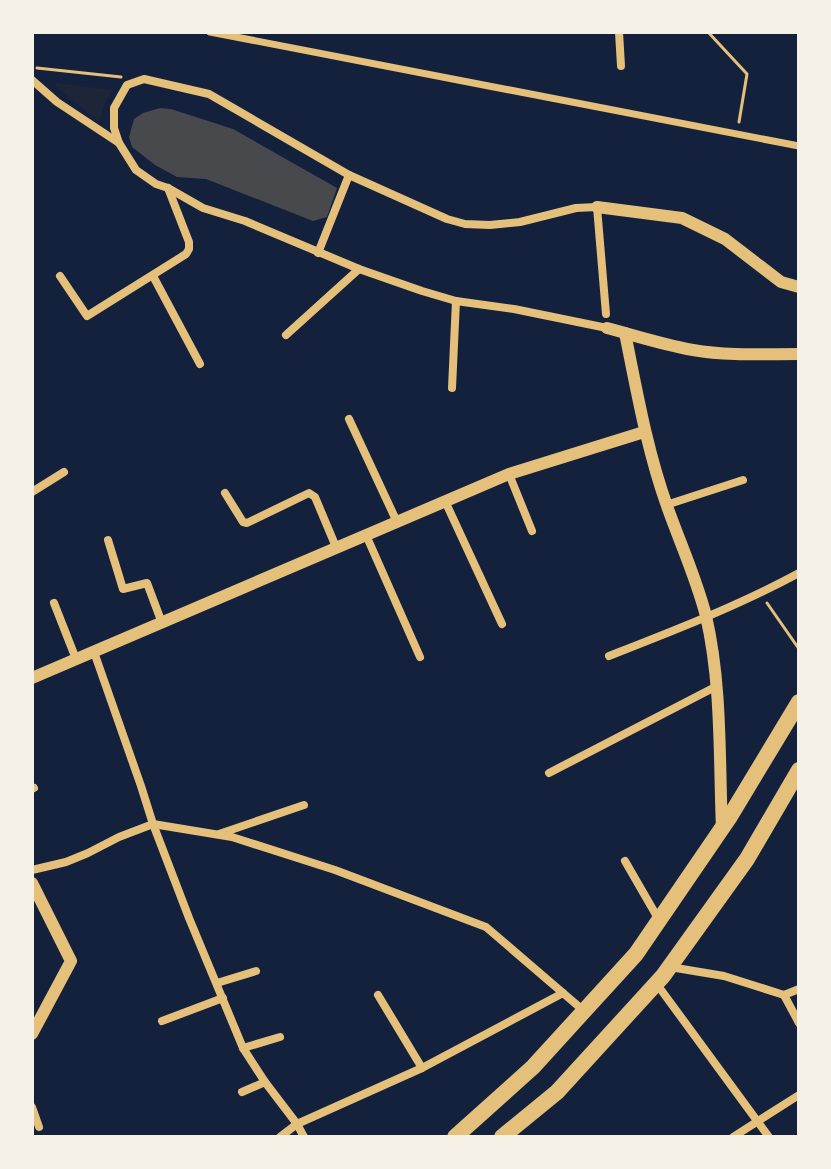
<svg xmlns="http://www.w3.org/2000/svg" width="831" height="1169" viewBox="0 0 831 1169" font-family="'PT Serif',serif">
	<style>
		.green { fill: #1d2539 }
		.building { fill: #48494c }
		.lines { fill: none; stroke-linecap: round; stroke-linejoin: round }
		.path { stroke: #e5c07b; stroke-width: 3 }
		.pedestrian { stroke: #e5c07b; stroke-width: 7 }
		.minor { stroke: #e5c07b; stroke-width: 8 }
		.tertiary { stroke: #e5c07b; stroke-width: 12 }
		.primary { stroke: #e5c07b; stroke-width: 16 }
	</style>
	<rect width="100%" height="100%" fill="#14213d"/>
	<polygon class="green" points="56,83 112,90 105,103 99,122 55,86"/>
	<polygon class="building" points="160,108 171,109 233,129 337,188 327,217 313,221 206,179 177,177 155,165 132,147 129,137 134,119 143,113"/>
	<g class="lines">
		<g class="path">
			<polyline points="708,32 747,74 739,122"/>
			<polyline points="37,68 121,77"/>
			<polyline points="767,603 799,649"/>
		</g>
		<polyline class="pedestrian" points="210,32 799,146"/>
		<g class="minor">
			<polyline points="619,32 621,66"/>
			<polyline points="32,80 57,102 119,143"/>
			<polyline points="318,253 349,175"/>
			<polyline points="60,276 87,316 186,254 189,249 189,242 168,188"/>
			<polyline points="153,276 200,364"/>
			<polyline points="606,314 597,207 576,208 520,222 490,225 465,224 447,219 349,175 209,94 144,79 127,85 114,108 114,128 119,143 136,170 156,184 168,188 203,208 245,221 359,269 422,291 456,301 514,309 607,328"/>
			<polyline points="286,335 359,269"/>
			<polyline points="452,388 456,301"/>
			<polyline points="349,419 397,522"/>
			<polyline points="509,474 532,531"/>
			<polyline points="32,492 64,472"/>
			<polyline points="225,493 243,522 247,523 309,493 315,497 336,547"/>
			<polyline points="445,501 502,624"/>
			<polyline points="666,505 743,480"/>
			<polyline points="366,535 420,657"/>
			<polyline points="108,540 123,589 147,583 162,623"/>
			<polyline points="54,603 76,659"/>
			<polyline points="94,652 141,786 153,824 189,918 243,1048 265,1082 297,1124 304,1137"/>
			<path d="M609,656C673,631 738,606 799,573"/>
			<polyline points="549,773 717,686"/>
			<polyline points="32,789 34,788"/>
			<polyline points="219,834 304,805"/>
			<polyline points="625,861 659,920"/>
			<polyline points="32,870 66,862 88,853 119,837 153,824 232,837 335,870 486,927 584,1011"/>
			<polyline points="670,967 724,976 784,995 799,989"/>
			<polyline points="217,983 256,971"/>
			<polyline points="656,983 769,1137"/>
			<polyline points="378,995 422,1068"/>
			<polyline points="784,995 799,1023"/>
			<polyline points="162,1021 223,998"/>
			<polyline points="243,1048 280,1037"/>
			<polyline points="242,1092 265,1082"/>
			<polyline points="32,1107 39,1127"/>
			<polyline points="280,1137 297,1124 422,1068 563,993"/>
			<polyline points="733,1137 799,1095"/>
		</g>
		<g class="tertiary">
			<polyline points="597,207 682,218 725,239 781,282 799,287"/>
			<path d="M607,328C636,336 664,345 693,350C727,356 764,354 799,354"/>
			<path d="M625,333C637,392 647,450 667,506C680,543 696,577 706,616C722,685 719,759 722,829"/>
			<polyline points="32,678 509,474 644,432"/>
			<polyline points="32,883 71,961 32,1034"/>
		</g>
		<g class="primary">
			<polyline points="455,1137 533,1067 636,954 729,818 799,702"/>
			<polyline points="502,1137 557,1092 663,976 747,859 799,770"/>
		</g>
	</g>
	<rect width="831" height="1169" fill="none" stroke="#f6f1e7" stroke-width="68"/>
</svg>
